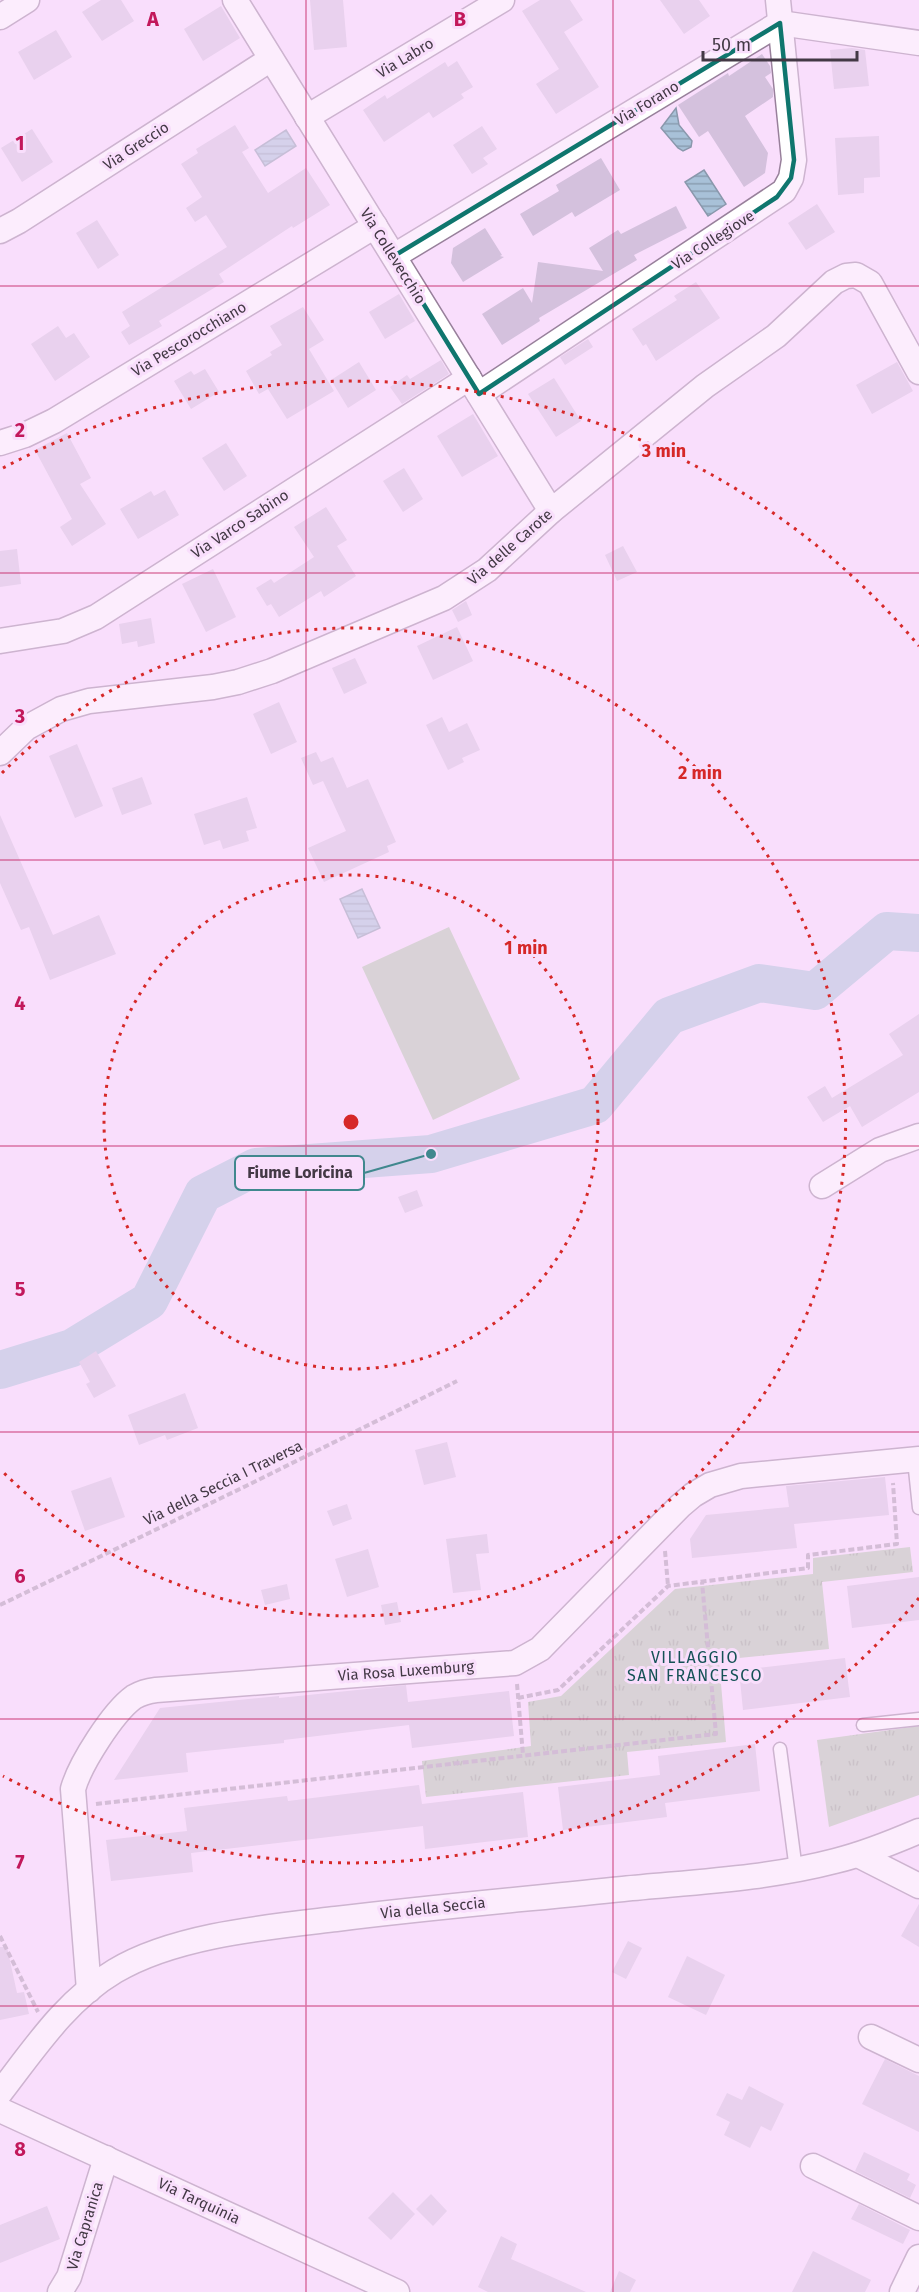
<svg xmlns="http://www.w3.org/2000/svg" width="919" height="2292" viewBox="0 0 919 2292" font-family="'Fira Sans',sans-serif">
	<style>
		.grass { fill: url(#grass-tufts) }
		.pitch { fill: #b1c4aa }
		.water { fill: url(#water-rules); stroke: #8a98ac; stroke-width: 1.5 }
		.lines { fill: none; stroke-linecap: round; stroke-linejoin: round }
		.river { stroke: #a8c1d8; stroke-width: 38 }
		.building { fill: #d4c1dd }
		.lane-casing { stroke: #98809b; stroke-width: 15 }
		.street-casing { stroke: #98809b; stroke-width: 27 }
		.path { stroke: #a794aa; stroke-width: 4; stroke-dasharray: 6 3; stroke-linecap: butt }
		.lane { stroke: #fff; stroke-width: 12 }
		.street { stroke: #fff; stroke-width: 24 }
		.marked { fill: none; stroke: #0f766e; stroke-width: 4.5; stroke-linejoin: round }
		.grid { fill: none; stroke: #c2185b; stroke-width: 1.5; stroke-opacity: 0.55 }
		.ring { fill: none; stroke: #d62828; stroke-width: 3; stroke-dasharray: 3 6 }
		.labels { text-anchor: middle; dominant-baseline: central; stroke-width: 6; stroke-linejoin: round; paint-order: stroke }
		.street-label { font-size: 15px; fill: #433945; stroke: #f9defc }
		.neighbourhood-label { font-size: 16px; letter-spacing: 1.5px; fill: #155256; stroke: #f9defc }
		.grid-label { font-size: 20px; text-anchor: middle; font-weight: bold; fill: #c2185b; stroke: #f9defc; stroke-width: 6; stroke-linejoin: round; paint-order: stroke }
		.centre { fill: #d62828; stroke: #f9defc; stroke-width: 3 }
		.ring-label { font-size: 18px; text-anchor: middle; font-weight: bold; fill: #d62828; stroke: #f9defc; stroke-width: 6; stroke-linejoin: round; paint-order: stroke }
		.leader { fill: none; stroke: #40888e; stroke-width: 2 }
		.callout-dot { fill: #40888e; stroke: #f9defc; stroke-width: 2 }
		.callout { fill: #f9defc; stroke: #40888e; stroke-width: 2 }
		.callout-label { font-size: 16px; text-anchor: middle; font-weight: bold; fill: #433945 }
	</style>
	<defs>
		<pattern id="grass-tufts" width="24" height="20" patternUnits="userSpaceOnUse" patternTransform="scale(1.5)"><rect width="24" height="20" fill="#b1c4aa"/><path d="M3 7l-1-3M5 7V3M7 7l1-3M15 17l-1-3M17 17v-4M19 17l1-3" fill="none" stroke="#92a08c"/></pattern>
		<pattern id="water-rules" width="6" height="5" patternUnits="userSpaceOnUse" patternTransform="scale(1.5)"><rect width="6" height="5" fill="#a8c1d8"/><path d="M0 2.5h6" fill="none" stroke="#8a9eb1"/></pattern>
	</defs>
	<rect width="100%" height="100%" fill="#f9defc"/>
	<g class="grass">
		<polygon points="910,1547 913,1572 822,1582 829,1649 719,1660 726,1742 627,1752 629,1775 426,1797 422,1761 531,1746 528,1702 561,1696 675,1589 813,1574 813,1558"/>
		<polygon points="919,1726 919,1795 829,1827 817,1740"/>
	</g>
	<polygon class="pitch" points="449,927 520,1079 433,1120 362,967"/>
	<g class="water">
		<polygon points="676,108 679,125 692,141 691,147 683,151 678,148 661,128"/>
		<polygon points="286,130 296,146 265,166 255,150"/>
		<polygon points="704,170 726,204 708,216 685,182"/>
		<polygon points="362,889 380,928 358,938 340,899"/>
	</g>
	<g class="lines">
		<polyline class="river" points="0,1370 72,1348 149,1301 203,1194 256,1167 431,1154 595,1105 669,1016 759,983 815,991 887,931 919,933"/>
	</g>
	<g class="building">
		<polygon points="101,0 121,0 134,21 102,41 82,12"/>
		<polygon points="310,0 343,0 347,47 314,50"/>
		<polygon points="540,0 570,0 583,20 564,32 599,87 556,114 536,84 559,69 522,11"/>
		<polygon points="660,0 699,0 710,16 684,34"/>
		<polygon points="221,6 240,38 203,61 184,29"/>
		<polygon points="56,30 72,57 34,80 18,52"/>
		<polygon points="852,48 865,50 869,86 834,89 830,50"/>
		<polygon points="762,54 770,66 771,73 765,77 773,89 773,97 745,116 768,153 765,173 744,187 708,131 699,137 678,105 728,73 729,76"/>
		<polygon points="457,61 473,87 461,94 464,98 433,118 429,112 384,142 363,110 385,95 387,99 445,62 448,67"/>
		<polygon points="235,125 249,148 242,152 268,193 306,168 330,205 293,228 292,226 219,274 224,282 159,321 162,326 129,345 121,332 130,326 122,312 227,247 206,215 195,222 186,208 202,197 181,164 198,153 196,149"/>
		<polygon points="482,126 497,149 483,158 488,164 472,174 453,145"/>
		<polygon points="32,129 53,162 22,182 1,148"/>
		<polygon points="879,136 880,177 864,178 864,193 838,195 835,138"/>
		<polygon points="601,158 620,190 575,217 572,212 533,236 520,214 559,191 556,185"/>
		<polygon points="817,204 835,232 806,250 788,223"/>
		<polygon points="676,206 687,228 634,255 637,260 539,318 540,321 502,345 482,314 523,288 532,303 538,262 603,271 589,248 618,230 621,234"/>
		<polygon points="97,220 119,255 98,269 76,233"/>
		<polygon points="485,228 502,255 500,256 504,257 463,282 451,263 453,248"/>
		<polygon points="696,282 720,318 656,361 646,344 643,346 632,329 677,300 674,296"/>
		<polygon points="399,294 415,321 385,339 369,312"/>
		<polygon points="303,307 324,340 309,349 334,391 287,419 268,389 259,394 246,371 272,355 270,352 282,345 270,326"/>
		<polygon points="58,326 66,338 74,333 90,357 55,381 31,344"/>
		<polygon points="588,339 593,347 565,365 560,357"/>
		<polygon points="441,360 449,374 402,404 390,387 407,375 410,379"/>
		<polygon points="359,362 376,390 348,408 331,380"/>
		<polygon points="897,362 913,391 872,414 856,385"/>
		<polygon points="205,369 219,392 191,409 174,381 191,371 194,375"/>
		<polygon points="554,378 581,421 556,437 528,394"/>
		<polygon points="473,414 498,456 462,477 437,436"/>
		<polygon points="67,433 91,478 80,484 106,524 72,546 60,527 72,519 35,450"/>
		<polygon points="226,443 247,476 224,491 202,458"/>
		<polygon points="404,468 423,499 403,512 383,481"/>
		<polygon points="165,490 179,515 138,539 120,509 151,491 154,496"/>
		<polygon points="326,507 347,540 337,546 356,576 324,597 321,591 279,617 271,604 267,606 256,588 271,579 274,583 314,557 294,527"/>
		<polygon points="623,546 637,572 617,581 605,555"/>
		<polygon points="17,549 21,584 0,587 0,551"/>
		<polygon points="213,569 236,617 206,632 182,584"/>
		<polygon points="466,601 472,615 458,622 452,610"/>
		<polygon points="151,618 155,643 138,647 137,641 122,644 119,624"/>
		<polygon points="457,627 473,661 433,680 417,646"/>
		<polygon points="355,658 367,683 344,694 332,668"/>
		<polygon points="279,702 297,742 271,754 253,714"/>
		<polygon points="442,717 449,732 467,723 480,750 462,758 464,762 448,770 426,725"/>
		<polygon points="77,744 103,806 75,818 49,756"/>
		<polygon points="316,752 321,762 333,757 347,788 368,779 396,842 387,846 389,852 324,882 308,848 346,831 323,781 313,785 301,758"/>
		<polygon points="142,777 152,804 122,815 112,788"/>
		<polygon points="247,797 257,828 246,831 249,841 223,849 220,840 204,845 194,814"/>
		<polygon points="0,815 53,935 99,915 116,954 50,980 29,927 21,930 0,883"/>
		<polygon points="919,1014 919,1092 862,1127 850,1106 823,1122 807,1097 825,1086 832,1098 903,1055 889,1034"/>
		<polygon points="417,1190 423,1206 405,1213 398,1197"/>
		<polygon points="96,1351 116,1386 94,1398 86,1384 90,1382 79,1362"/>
		<polygon points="185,1393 198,1428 167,1440 165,1435 139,1445 128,1415"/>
		<polygon points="447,1442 456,1477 424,1485 415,1450"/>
		<polygon points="111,1477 125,1517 85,1531 71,1491"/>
		<polygon points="885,1477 889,1515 794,1524 797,1548 692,1558 690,1539 706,1515 789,1507 786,1486"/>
		<polygon points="347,1504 352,1519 333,1526 327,1511"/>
		<polygon points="487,1534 489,1553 476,1554 481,1590 453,1593 446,1539"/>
		<polygon points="368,1549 379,1587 347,1597 335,1559"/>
		<polygon points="919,1577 919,1620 852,1628 847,1586"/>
		<polygon points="287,1584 290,1599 265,1605 261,1590"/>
		<polygon points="397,1602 401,1622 385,1625 381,1605"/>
		<polygon points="845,1658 850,1697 743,1710 739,1670"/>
		<polygon points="406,1685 408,1702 509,1691 514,1736 412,1748 409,1725 284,1740 284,1743 186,1753 188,1772 114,1780 160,1708 279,1696 279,1698"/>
		<polygon points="755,1744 760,1791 665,1803 667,1817 563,1830 558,1787 660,1775 658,1756"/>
		<polygon points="419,1785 422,1804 523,1792 528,1837 425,1849 423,1826 191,1853 193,1872 111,1881 106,1840 187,1831 184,1808 287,1796 288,1801"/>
		<polygon points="919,1904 919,1947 901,1936"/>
		<polygon points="628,1941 642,1948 626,1979 612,1972"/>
		<polygon points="0,1947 7,1947 17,1993 24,1992 29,2014 0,2020"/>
		<polygon points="687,1956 725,1975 706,2015 668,1997"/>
		<polygon points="885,2059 919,2076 919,2132 862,2104"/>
		<polygon points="749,2086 784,2104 771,2131 761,2126 750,2148 724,2135 730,2122 716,2115 727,2093 742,2100"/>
		<polygon points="864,2152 910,2174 907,2180 916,2185 910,2198 855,2171"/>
		<polygon points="393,2192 415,2214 391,2240 368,2218"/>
		<polygon points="431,2194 447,2211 433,2226 416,2209"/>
		<polygon points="859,2204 910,2230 903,2244 851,2219"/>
		<polygon points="47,2206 60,2239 0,2263 0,2225"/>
		<polygon points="501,2236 517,2244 511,2259 586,2292 488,2292 478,2287"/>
		<polygon points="813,2251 871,2280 865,2292 792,2292"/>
		<polygon points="619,2271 636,2280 630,2292 610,2292"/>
	</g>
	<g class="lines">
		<defs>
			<g id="lane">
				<polyline points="914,1460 919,1508"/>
				<polyline points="863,1725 919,1719"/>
				<polyline points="780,1749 796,1870"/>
			</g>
			<g id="street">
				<polyline points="235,0 551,511"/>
				<polyline points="0,17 27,0"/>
				<polyline points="307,117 502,0"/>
				<polyline points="0,231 19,221 271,59"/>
				<polyline points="394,256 780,23 919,43"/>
				<polyline points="479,394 784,191 791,178 794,160 778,0"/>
				<polyline points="0,443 25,435 54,421 375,226"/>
				<polyline points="0,641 63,631 96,617 469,378"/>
				<polyline points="0,753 26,728 61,709 89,701 213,687 238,682 272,671 444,598 487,570 551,511 705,386 776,336 834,282 846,276 856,275 870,283 919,372"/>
				<polyline points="822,1186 880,1150 919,1136"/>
				<polyline points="858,1855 919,1886"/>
				<path d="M89,1990L73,1789C80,1764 113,1712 134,1697C141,1693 148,1691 156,1690L515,1663L540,1649L680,1506L693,1495L710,1485L741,1476L919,1459"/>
				<polyline points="871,2037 919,2060"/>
				<path d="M0,2093C34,2049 66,2000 115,1971C175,1935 268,1927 336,1919C432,1907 527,1899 623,1889C693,1882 766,1879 835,1861C864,1854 891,1843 919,1831"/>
				<polyline points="0,2110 397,2292"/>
				<polyline points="813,2166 919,2218"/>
				<polyline points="60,2292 69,2277 106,2158"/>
				<polyline points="902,2292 919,2257"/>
			</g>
		</defs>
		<use href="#lane" class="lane-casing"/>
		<use href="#street" class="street-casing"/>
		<g class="path">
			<polyline points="665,1551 668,1586"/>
			<polyline points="0,1605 246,1486 457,1381"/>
			<polyline points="517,1684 523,1755"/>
			<polyline points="518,1698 558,1690 668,1586 808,1568 808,1555 897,1544 893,1483"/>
			<polyline points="96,1804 716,1734 702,1582"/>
			<polyline points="0,1936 38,2012"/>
		</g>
		<use href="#lane" class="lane"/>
		<use href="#street" class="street"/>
	</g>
	<path d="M0 0H919V2292H0ZM780,23L794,160L791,178L777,197L479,394L394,256Z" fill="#f9defc" fill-opacity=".55" fill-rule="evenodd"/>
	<path class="marked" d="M780,23L794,160L791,178L777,197L479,394L394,256Z"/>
	<path class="grid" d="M306,0V2292M613,0V2292M0,286H919M0,573H919M0,860H919M0,1146H919M0,1432H919M0,1719H919M0,2006H919"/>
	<g class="ring">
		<circle cx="351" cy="1122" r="247"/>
		<path d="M2 773A494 494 0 1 1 2 1471"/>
		<path d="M919 1598A741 741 0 0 1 3 1776M3 468A741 741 0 0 1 919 646"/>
	</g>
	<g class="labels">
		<g class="street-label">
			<text transform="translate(405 58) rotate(-31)">Via Labro</text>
			<text transform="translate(647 103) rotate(-31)">Via Forano</text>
			<text transform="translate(136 146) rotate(-33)">Via Greccio</text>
			<text transform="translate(713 240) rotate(-33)">Via Collegiove</text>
			<text transform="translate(393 256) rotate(58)">Via Collevecchio</text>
			<text transform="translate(189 339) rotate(-31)">Via Pescorocchiano</text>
			<text transform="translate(240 524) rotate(-33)">Via Varco Sabino</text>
			<text transform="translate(510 547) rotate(-41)">Via delle Carote</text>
			<text transform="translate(223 1483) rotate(-26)">Via della Seccia I Traversa</text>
			<text transform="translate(406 1671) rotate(-4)">Via Rosa Luxemburg</text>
			<text transform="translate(433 1908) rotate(-6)">Via della Seccia</text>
			<text transform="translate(199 2201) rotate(25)">Via Tarquinia</text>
			<text transform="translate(85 2226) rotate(-73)">Via Capranica</text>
		</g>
		<g class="neighbourhood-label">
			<text x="695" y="1657">VILLAGGIO<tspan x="695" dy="18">SAN FRANCESCO</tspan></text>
		</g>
	</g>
	<g class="grid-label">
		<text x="153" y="26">A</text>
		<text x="460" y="26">B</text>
		<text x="20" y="150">1</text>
		<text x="20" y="437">2</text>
		<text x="20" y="723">3</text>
		<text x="20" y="1010">4</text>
		<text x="20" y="1296">5</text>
		<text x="20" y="1583">6</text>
		<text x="20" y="1869">7</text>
		<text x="20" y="2156">8</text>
	</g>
	<circle cx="351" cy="1122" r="9" class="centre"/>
	<g class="ring-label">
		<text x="664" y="457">3 min</text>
		<text x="700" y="779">2 min</text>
		<text x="526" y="954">1 min</text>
	</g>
	<path class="leader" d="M431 1154L364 1173"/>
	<circle class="callout-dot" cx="431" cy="1154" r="6"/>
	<rect class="callout" x="235" y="1156" width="129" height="34" rx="6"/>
	<g class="callout-label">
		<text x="300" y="1178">Fiume Loricina</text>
	</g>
	<path d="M703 51v9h154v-9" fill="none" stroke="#433945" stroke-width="3"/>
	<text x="712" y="51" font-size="18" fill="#433945" stroke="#f9defc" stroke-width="4.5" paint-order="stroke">50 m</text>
</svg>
